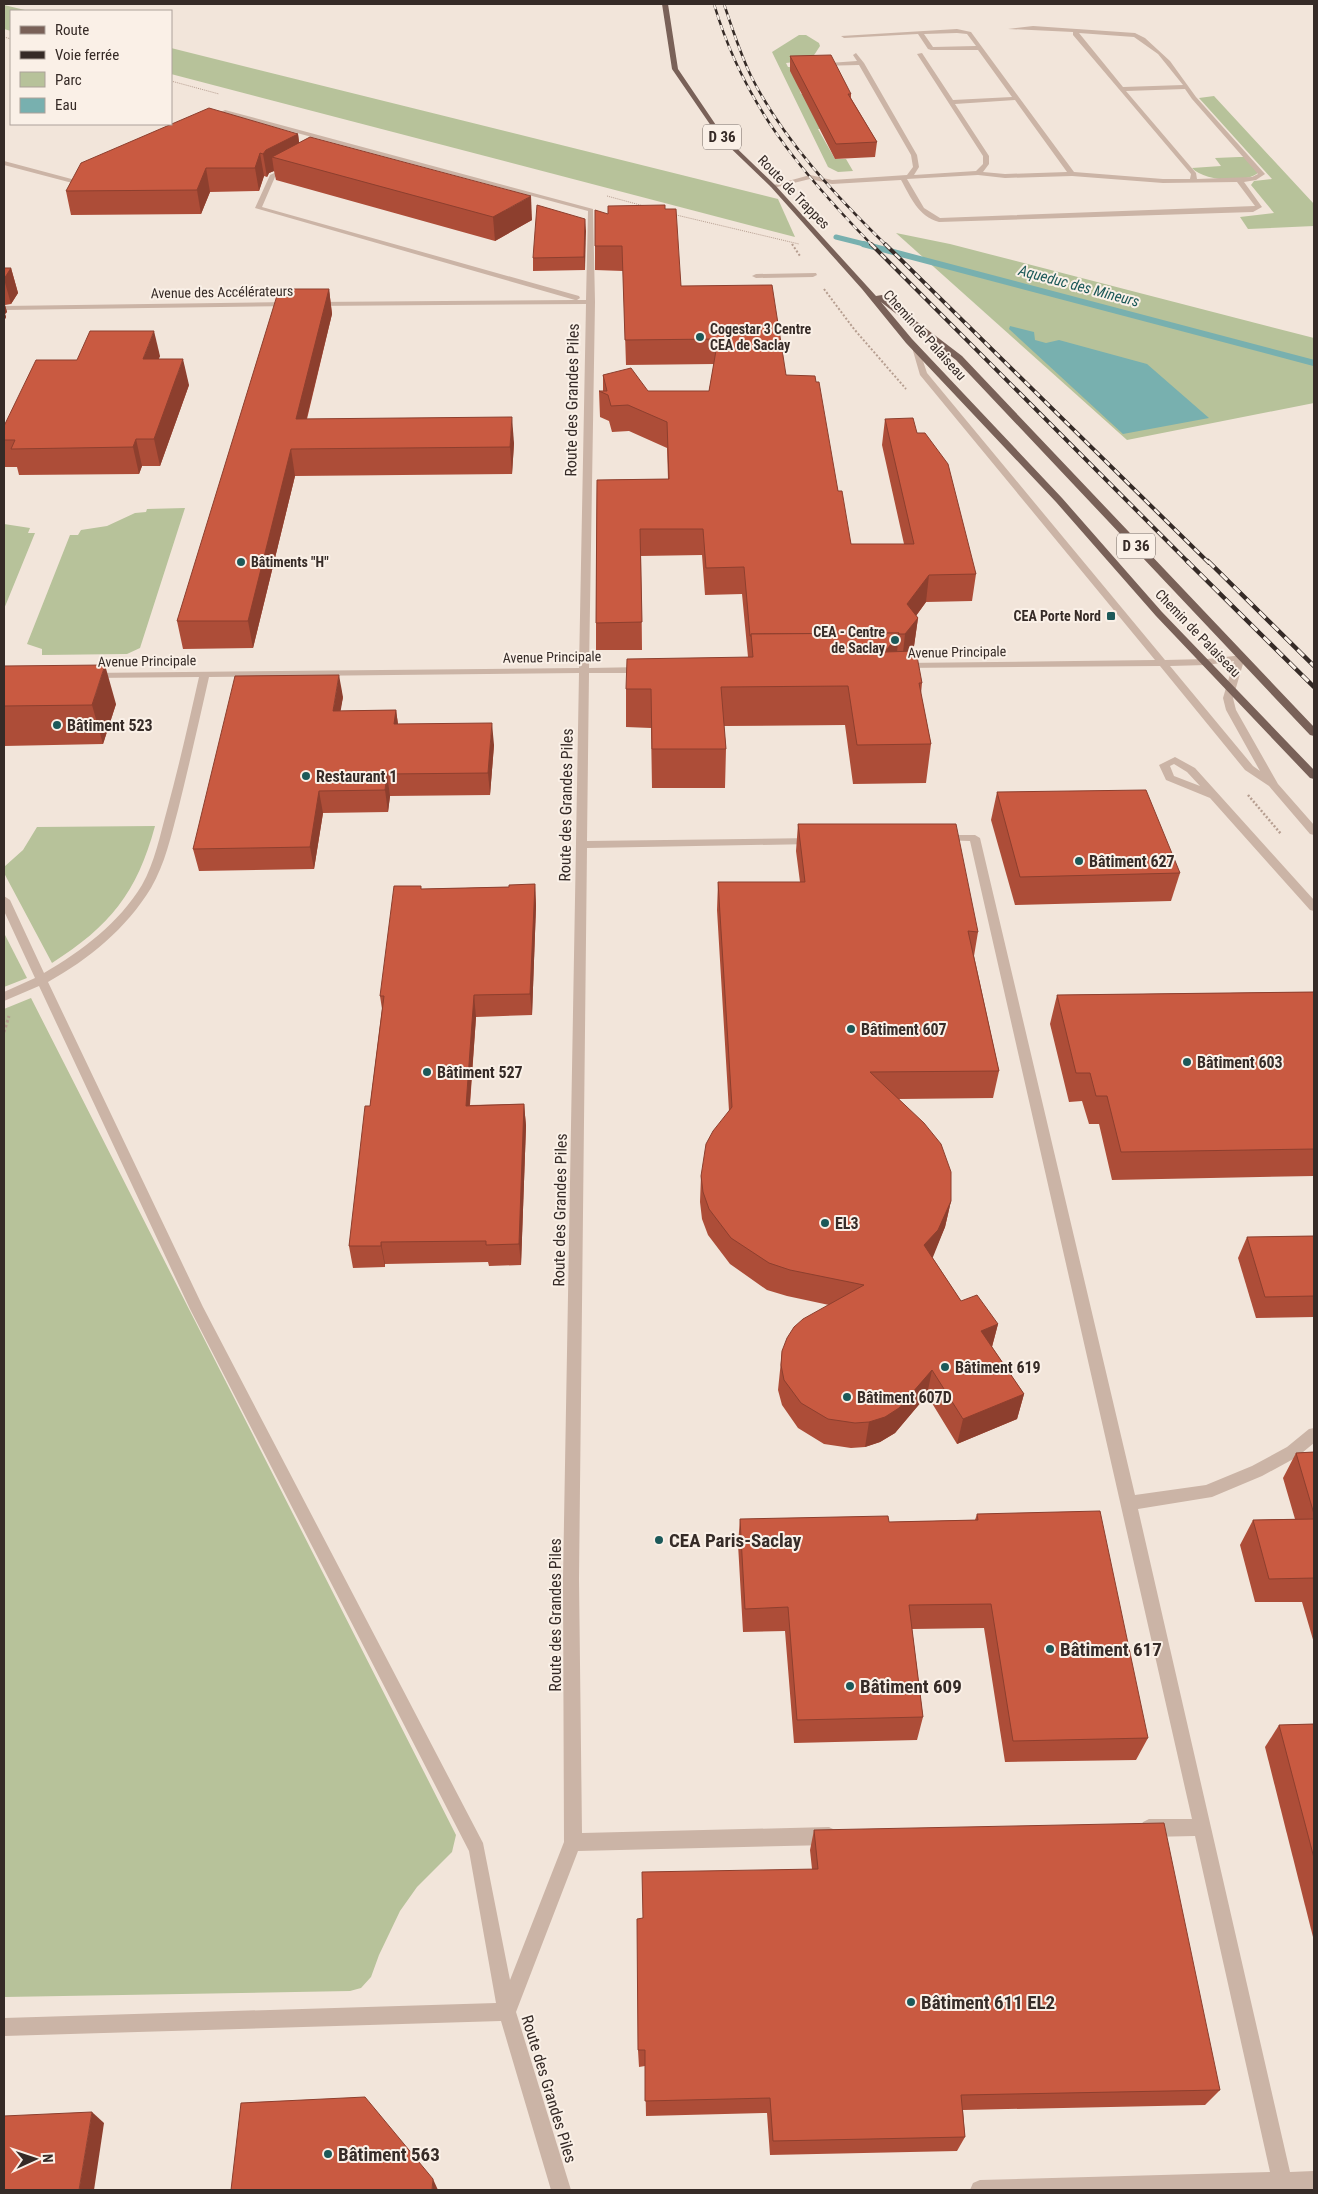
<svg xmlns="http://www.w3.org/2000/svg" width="1318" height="2194" viewBox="0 0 1318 2194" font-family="'Roboto Condensed',sans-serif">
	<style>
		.green { fill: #b7c29a }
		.water { fill: #78b0af }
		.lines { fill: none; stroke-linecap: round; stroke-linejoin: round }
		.stream-far1 { stroke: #78b0af; stroke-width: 5 }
		.stream { stroke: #78b0af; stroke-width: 6 }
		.path-far3 { stroke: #b69e90; stroke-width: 1; stroke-dasharray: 1 1; stroke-linecap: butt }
		.path-far2 { stroke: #b69e90; stroke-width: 2; stroke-dasharray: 2 2; stroke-linecap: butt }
		.path-far1 { stroke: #b69e90; stroke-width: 2.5; stroke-dasharray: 2 2; stroke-linecap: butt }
		.path { stroke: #b69e90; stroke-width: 3; stroke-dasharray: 2.5 2.5; stroke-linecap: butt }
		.minor { fill: #cbb4a6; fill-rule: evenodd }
		.major { fill: #796158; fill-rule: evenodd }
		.rail-far2-casing { stroke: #362b27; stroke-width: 2.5 }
		.rail-far1-casing { stroke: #362b27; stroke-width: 4 }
		.rail-casing { stroke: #362b27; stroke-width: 4.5 }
		.rail-far2 { stroke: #faf0e7; stroke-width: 2; stroke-dasharray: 5.5; stroke-linecap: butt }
		.rail-far1 { stroke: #faf0e7; stroke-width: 2.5; stroke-dasharray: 7; stroke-linecap: butt }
		.rail { stroke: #faf0e7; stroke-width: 3; stroke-dasharray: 9; stroke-linecap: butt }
		.wall { fill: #ad4d38 }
		.shaded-wall { fill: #8d3f2e }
		.building { fill: #c95a41; stroke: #8d3f2e }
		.poi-dot { fill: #1c5959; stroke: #faf0e7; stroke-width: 2 }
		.labels { text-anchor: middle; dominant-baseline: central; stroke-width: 4; stroke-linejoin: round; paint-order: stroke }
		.far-street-label { font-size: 14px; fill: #362b27; stroke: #faf0e7 }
		.far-poi-label { font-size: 14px; font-weight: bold; fill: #362b27; stroke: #faf0e7; text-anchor: start }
		.shield { fill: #faf0e7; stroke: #716661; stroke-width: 1 }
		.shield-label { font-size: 15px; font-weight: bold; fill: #362b27 }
		.far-water-label { font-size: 15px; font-style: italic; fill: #1c5959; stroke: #faf0e7 }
		.street-label { font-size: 16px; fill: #362b27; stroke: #faf0e7 }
		.poi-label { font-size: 16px; font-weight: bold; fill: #362b27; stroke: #faf0e7; text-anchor: start }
		.near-poi-label { font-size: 19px; font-weight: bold; fill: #362b27; stroke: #faf0e7; text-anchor: start }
	</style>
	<rect width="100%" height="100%" fill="#f2e5da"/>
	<g class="green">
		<polygon points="4,5 29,11 11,11 11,31 4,29"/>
		<path d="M799,35H806L819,43L820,46C806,68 810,59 786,63L788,67H792L801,94H809L842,127L818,129L835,159H846L853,171L838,172L828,167L772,52Z"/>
		<polygon points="171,48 778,199 795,237 171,74"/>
		<polygon points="1214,96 1314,204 1314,226 1248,229 1240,217 1274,213 1251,185 1254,181 1272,179 1199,98"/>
		<path d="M1239,157H1245L1258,173C1244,184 1204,181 1192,168L1221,166L1215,158Z"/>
		<polygon points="896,233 950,244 1314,338 1314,403 1127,440"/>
		<polygon points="185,508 140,648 127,654 42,655 42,649 27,644 70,535 78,535 81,530 107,526 135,513 146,512 147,509"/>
		<polygon points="4,524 30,528 28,533 35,533 4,609"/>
		<path d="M155,826C137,893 110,926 52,963L4,873V867L23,850L37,827Z"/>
		<polygon points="4,933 27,978 4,987"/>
		<polygon points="31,998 456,1835 452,1852 417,1887 400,1911 379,1955 371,1977 361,1988 350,1991 4,1997 4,1009"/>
	</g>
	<polygon class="water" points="1010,326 1034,332 1035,340 1046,343 1059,340 1147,364 1209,418 1123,434 1009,329"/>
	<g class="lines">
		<polyline class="stream-far1" points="836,237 868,245"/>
		<polyline class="stream" points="863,244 1314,363"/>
		<g class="path-far3">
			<polyline points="4,37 11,39"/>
			<polyline points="171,81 219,94"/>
			<polyline points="607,196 644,206"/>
			<polyline points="672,214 799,244"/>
		</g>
		<g class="path-far2">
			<polyline points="792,244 800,256"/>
			<polyline points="824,289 854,329 906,389"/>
		</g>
		<polyline class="path-far1" points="1248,795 1281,834"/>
		<polyline class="path" points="4,1032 9,1016"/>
		<g class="minor">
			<path d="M1033,26L1135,33L1145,38L1170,61L1196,97L1265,174L1256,180L1244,182L1262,207L1253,212L939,222C918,216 911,198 901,180L832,184L810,179L773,188L770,186L810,175L832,180L907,175L913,167L911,155L859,65L818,66L815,64L857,61L853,55L856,53L864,63L917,155L919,167L914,175L976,171L983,164V156L917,54L922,53L953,100L1012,97L978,50H931L928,49L918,34L844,38L841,36L957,29L971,32L1074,172L1163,179H1190L1191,174L1073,35V32L1008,29ZM957,33L967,34L976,46L933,47L924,34ZM1079,33L1134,37L1158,54L1183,85L1123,87ZM1185,89L1192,99L1258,174L1252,177L1197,179L1196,173L1126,91ZM1015,100L1067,172L1005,174L983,172L989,164V156L955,104ZM978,175L1005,178L1072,176L1163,183L1237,182L1255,206L940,218L924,208L907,179Z"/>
			<path d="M225,110L593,209L595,302L589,668L643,667L648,670L643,673H589L587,841L813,838L818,841L813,844L587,848L579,1579L582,1833L829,1827L835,1830L838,1836L835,1842L829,1845L578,1851L516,2012L571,2190H551L501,2021L4,2036V2018L496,2003L469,1851L190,1309L39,986L4,1001V992L35,978L4,911V896L10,900L44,973C82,951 119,923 142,885C155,862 160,835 167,810C179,766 189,721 199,677L91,678L88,677V673L579,668L586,304L311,306V302H314L575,300L255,208L270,175L287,167H291V169L275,177L262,207L579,296L580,298L577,300H586L588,211L226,114L211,120L206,119ZM579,673L563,1579L564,1842L510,1980L483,1843L203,1307L48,982C89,959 126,929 151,888C165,864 171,836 178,810C189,766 199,721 209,677Z"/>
			<polygon points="4,161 79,181 87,178 90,180 80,185 4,165"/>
			<polygon points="816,273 817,275 813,277 756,278 752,276 756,274"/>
			<polygon points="291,302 294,302 294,306 4,310 4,306"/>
			<path d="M911,344L918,346L927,373L1165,660L1207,659L1243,655L1245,657L1233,698L1236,710L1278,784L1314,825V835L1310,834L1269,786L1245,770L1160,666L900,668L898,666L903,663L1155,660L920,375ZM1234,661L1223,698L1226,710L1260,771L1253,766L1170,666L1207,665Z"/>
			<path d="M1175,757L1195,768L1314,900V911L1310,910L1210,798L1166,780L1159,765ZM1174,764L1187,772L1200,786L1174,776L1170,766Z"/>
			<polygon points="942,835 975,835 980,838 1135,1495 1206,1485 1252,1466 1287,1447 1309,1429 1314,1428 1314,1443 1297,1457 1262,1476 1212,1497 1138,1509 1290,2172 1314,2171 1314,2190 970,2190 973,2183 980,2180 1270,2172 1195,1836 1149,1837 1143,1834 1140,1828 1143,1822 1149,1819 1192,1819 970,841 938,840 937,838"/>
		</g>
		<polygon class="major" points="662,4 668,4 678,69 722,134 775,185 876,296 882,295 962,356 1314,727 1314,736 1310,735 956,360 881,302 912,339 1062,498 1162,612 1314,770 1314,779 1310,778 1156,616 1056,502 906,343 862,289 771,187 718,136 672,69"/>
		<defs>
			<g id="rail-far2">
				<path d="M714,4C744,105 800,171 872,245"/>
				<path d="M724,4C732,28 740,53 751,76C783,140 836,196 886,245"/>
			</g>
			<g id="rail-far1">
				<polyline points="871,244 1189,563"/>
				<polyline points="885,244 1209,563"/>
			</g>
			<g id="rail">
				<polyline points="1187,561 1314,687"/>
				<polyline points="1208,561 1314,666"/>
			</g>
		</defs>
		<use href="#rail-far2" class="rail-far2-casing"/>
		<use href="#rail-far1" class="rail-far1-casing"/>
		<use href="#rail" class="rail-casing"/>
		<use href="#rail-far2" class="rail-far2"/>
		<use href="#rail-far1" class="rail-far1"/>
		<use href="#rail" class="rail"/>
	</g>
	<g class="wall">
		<polygon points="790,56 851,94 851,98 877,142 875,157 835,159 790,71"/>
		<polygon points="298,134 299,143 532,220 495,241 276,180 274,171 269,173 267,177 264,176 259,191 210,192 201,214 71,215 66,191"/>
		<polygon points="665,209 681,286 786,375 838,491 851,544 904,544 882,445 885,419 917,433 976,574 972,601 926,602 916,616 918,618 914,646 910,651 922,683 921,694 931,744 926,783 853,784 845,725 724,726 726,749 725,788 652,788 651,728 626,727 626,689 748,657 742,594 705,595 702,555 641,556 642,650 596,650 596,623 597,480 668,479 667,448 629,431 612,432 609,421 600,417 599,391 603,391 603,375 648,391 709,391 714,364 626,365 623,271 595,270 595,246 608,214"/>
		<polygon points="585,219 585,270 533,271 533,258"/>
		<polygon points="4,268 11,268 18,293 11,304 5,305 7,312 5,314 6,317 4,321"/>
		<polygon points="329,289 332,314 307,419 514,443 512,474 295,476 253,648 183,649 177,621"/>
		<polygon points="160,356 158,359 189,385 160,466 142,466 139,474 19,475 17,467 5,467 4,464 4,426 77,360"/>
		<polygon points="4,666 116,704 103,744 4,746"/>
		<polygon points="343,697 340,711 396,710 398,724 494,745 490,795 390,796 388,812 323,813 314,869 199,871 193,849"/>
		<polygon points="997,792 1180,873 1171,901 1015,905 991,820"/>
		<polygon points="798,824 978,932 974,956 999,1071 993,1098 899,1099 951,1201 945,1227 932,1257 961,1301 998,1324 992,1347 1024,1394 1017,1419 957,1444 927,1395 895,1433 880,1442 865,1447 851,1448 824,1444 798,1428 782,1405 778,1390 782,1351 829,1305 787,1296 767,1290 730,1264 708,1235 702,1219 700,1202 701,1176 729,1111 717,910 718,882 800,882 796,851"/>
		<polygon points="535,884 536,906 532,1015 476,1017 470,1105 524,1104 526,1126 521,1265 489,1266 488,1262 385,1264 385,1267 353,1268 349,1246 370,1106 382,1009 380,996 421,889 509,887"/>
		<polygon points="1314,992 1314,1176 1112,1180 1099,1124 1089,1124 1082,1101 1069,1102 1050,1024 1057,995"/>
		<polygon points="1314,1236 1314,1317 1256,1318 1238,1258 1247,1237"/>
		<polygon points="1314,1452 1314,1643 1302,1602 1255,1602 1240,1545 1253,1520 1295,1519 1283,1478 1296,1453"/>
		<polygon points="977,1514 1148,1738 1136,1760 1005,1762 984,1628 912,1629 923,1717 917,1740 794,1743 785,1631 743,1632 738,1544 740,1519 889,1522 975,1520"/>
		<polygon points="1314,1724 1314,1941 1265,1747 1279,1725"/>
		<polygon points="814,1830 1220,2090 1205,2105 963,2110 965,2137 957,2151 770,2155 767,2113 646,2116 645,2066 639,2067 638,2050 812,1869 810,1850"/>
	</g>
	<g class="shaded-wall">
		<polygon points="298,134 301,157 272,157 274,171 269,173 267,177 263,154 266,150"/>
		<polygon points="260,153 264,176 259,191 255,168"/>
		<polygon points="206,168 210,192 201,214 197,190"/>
		<polygon points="531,196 532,220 495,241 493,217"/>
		<polygon points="585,219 586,231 585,270 584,257"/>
		<polygon points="11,268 18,293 11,304 4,279"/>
		<polygon points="329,289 332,314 300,445 296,419"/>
		<polygon points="4,302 7,312 5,314 6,317 4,321"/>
		<polygon points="154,331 160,356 149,385 143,359"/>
		<polygon points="183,359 189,385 160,466 154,439"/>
		<polygon points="512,417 514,443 512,474 510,447"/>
		<polygon points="136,439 142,466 139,474 133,447"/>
		<polygon points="291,449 295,476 253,648 248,621"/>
		<polygon points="929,575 926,602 904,632 907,604"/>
		<polygon points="918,618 914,646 902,662 905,634"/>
		<polygon points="899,633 895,671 885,652"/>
		<polygon points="105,665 116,704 103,744 92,705"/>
		<polygon points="339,675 343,697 337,732 333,711"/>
		<polygon points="396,710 399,732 394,724"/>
		<polygon points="492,723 494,745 490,795 488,773"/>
		<polygon points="387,774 390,796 388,812 385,790"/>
		<polygon points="319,791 323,813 314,869 310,847"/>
		<polygon points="535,884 536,906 532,1015 530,994"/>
		<polygon points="474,995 476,1017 468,1127 466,1106"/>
		<polygon points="524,1104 526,1126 521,1265 519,1244"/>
		<polygon points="951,1201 945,1227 933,1257 919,1272 924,1245"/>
		<polygon points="381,1242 385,1264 385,1267 381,1246"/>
		<polygon points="998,1324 991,1350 981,1331"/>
		<polygon points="932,1370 927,1395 895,1433 880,1442 865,1447 869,1422"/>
		<polygon points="1024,1394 1017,1419 957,1444 963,1419"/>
		<polygon points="92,2112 104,2123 94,2190 79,2190"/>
		<polygon points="433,2179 438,2190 432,2190"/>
	</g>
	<g class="building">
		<polygon points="831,55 851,94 848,94 877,142 836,144 790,56"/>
		<polygon points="209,108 298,134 266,150 263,154 260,153 255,168 206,168 197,190 66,191 81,163"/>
		<polygon points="310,137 531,196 493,217 272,157"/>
		<polygon points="537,205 585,219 584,257 533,258"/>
		<polygon points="665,205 665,209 676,209 681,286 772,285 786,375 815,376 816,382 819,382 838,491 842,491 851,544 914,544 885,419 913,418 917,433 925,433 948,464 976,574 929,575 907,604 918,618 905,634 899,634 899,633 751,634 751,636 750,636 744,567 706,568 703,529 640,529 642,622 596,623 597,480 669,479 667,422 628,405 611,406 608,395 599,391 607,391 603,375 631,368 648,391 709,391 718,339 625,340 622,246 595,246 595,210 608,214 608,206"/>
		<polygon points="4,268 11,268 4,279"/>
		<polygon points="279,289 329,289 296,419 512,417 510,447 291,449 248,621 177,621"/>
		<polygon points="90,331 154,331 143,359 183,359 154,439 136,439 133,447 11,449 15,440 4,440 4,426 36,360 77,360"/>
		<polygon points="899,633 885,652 916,651 922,683 919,683 931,744 857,745 848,686 721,687 726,749 652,749 651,689 626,689 627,659 753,657 751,634"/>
		<polygon points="105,665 92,705 4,706 4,666"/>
		<polygon points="339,675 333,711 396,710 394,724 492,723 488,773 387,774 385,790 319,791 310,847 193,849 235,676"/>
		<polygon points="1146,790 1180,873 1020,877 997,792"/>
		<polygon points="798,824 956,824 978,932 968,931 999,1071 870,1072 924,1123 941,1144 951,1172 951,1201 938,1230 924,1245 961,1301 977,1295 998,1324 981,1331 1024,1394 963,1419 932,1370 899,1408 885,1417 869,1422 855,1423 828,1419 801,1403 784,1380 781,1365 782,1351 787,1338 794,1327 803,1319 864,1285 790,1270 769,1263 731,1238 709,1209 703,1192 701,1176 706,1144 713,1131 732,1107 718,882 805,882"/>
		<polygon points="535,884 530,994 474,995 466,1106 524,1104 519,1244 486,1245 486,1241 381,1242 381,1246 349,1246 365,1106 370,1106 384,996 380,996 394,886 421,886 421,889 509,887 509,885"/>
		<polygon points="1314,992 1314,1149 1121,1152 1107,1096 1096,1096 1090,1073 1076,1073 1057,995"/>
		<polygon points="1314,1236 1314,1296 1265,1297 1247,1237"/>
		<polygon points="1314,1452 1314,1514 1296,1453"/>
		<polygon points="1100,1511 1148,1738 1013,1741 991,1604 909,1605 923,1717 797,1720 788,1607 745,1609 740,1519 888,1516 889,1522 978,1520 977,1514"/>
		<polygon points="1314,1519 1314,1578 1269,1579 1253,1520"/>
		<polygon points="1314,1724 1314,1858 1279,1725"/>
		<polygon points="1164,1823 1220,2090 961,2095 965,2137 773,2141 770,2098 645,2101 645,2050 638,2050 637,1919 643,1918 642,1872 818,1869 814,1830"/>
		<polygon points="365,2097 433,2179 432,2190 231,2190 241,2103"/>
		<polygon points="92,2112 79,2190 4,2190 4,2116"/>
	</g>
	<g class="poi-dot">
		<circle cx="700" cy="337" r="5"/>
		<circle cx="241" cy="562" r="5"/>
		<rect x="1106" y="611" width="10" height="10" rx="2.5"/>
		<circle cx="895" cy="640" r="5"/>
		<circle cx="57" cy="725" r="5"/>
		<circle cx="306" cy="776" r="5"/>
		<circle cx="1079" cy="861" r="5"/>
		<circle cx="851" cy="1029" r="5"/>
		<circle cx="1187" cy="1062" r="5"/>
		<circle cx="427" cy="1072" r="5"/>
		<circle cx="825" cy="1223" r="5"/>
		<circle cx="945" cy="1367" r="5"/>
		<circle cx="847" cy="1397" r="5"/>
		<circle cx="659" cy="1540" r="5"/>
		<circle cx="1050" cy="1649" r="5"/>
		<circle cx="850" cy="1686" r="5"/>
		<circle cx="911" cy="2002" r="5"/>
		<circle cx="328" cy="2154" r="5"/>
	</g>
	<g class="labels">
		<g class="far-street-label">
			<text transform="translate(794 192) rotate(46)">Route de Trappes</text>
			<text transform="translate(222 292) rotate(-1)">Avenue des Accélérateurs</text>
			<text transform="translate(925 335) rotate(48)">Chemin de Palaiseau</text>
			<text transform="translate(1198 633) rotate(46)">Chemin de Palaiseau</text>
			<text transform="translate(957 652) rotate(-1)">Avenue Principale</text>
			<text transform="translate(552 657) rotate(-1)">Avenue Principale</text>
			<text transform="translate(147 661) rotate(-1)">Avenue Principale</text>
		</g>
		<g class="far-poi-label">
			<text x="710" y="329">Cogestar 3 Centre<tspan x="710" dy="16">CEA de Saclay</tspan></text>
			<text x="251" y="562">Bâtiments "H"</text>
			<text x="1101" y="616" text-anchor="end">CEA Porte Nord</text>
			<text x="885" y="632" text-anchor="end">CEA - Centre<tspan x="885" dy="16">de Saclay</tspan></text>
		</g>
		<g class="shield">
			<rect x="703" y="124.5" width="38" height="25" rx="4"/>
			<rect x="1117" y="533.5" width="38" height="25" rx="4"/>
		</g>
		<g class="shield-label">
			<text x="722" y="137">D 36</text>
			<text x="1136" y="546">D 36</text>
		</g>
		<g class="far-water-label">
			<text transform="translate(1079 286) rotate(15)">Aqueduc des Mineurs</text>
		</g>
		<g class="street-label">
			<text transform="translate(572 400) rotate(-89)">Route des Grandes Piles</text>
			<text transform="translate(566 805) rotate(-89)">Route des Grandes Piles</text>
			<text transform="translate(560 1210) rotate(-89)">Route des Grandes Piles</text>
			<text transform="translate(555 1615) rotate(-90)">Route des Grandes Piles</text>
			<text transform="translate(549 2089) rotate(73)">Route des Grandes Piles</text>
		</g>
		<g class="poi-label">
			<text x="67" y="725">Bâtiment 523</text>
			<text x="316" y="776">Restaurant 1</text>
			<text x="1089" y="861">Bâtiment 627</text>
			<text x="861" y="1029">Bâtiment 607</text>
			<text x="1197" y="1062">Bâtiment 603</text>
			<text x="437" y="1072">Bâtiment 527</text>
			<text x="835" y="1223">EL3</text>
			<text x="955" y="1367">Bâtiment 619</text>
			<text x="857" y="1397">Bâtiment 607D</text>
		</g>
		<g class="near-poi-label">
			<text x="669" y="1540">CEA Paris-Saclay</text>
			<text x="1060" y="1649">Bâtiment 617</text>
			<text x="860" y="1686">Bâtiment 609</text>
			<text x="921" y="2002">Bâtiment 611 EL2</text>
			<text x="338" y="2154">Bâtiment 563</text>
		</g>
	</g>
	<rect width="1318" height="2194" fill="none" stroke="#362b27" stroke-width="10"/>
	<rect x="10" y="10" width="162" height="115" fill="#faf0e7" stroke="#aca19a"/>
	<rect x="20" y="26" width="25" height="8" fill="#796158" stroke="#aca19a"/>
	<text x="55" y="35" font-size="15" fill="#362b27">Route</text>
	<rect x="20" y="51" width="25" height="8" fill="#362b27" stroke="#aca19a"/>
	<text x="55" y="60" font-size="15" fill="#362b27">Voie ferrée</text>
	<rect x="20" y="72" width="25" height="15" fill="#b7c29a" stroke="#aca19a"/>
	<text x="55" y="85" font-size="15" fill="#362b27">Parc</text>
	<rect x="20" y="98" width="25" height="15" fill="#78b0af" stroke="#aca19a"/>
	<text x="55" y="110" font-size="15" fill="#362b27">Eau</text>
	<g transform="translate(35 2159) rotate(87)" stroke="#faf0e7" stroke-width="4" paint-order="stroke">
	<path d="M0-4L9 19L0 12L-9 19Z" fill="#362b27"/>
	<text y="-8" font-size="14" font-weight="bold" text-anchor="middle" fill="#362b27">N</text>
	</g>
</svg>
